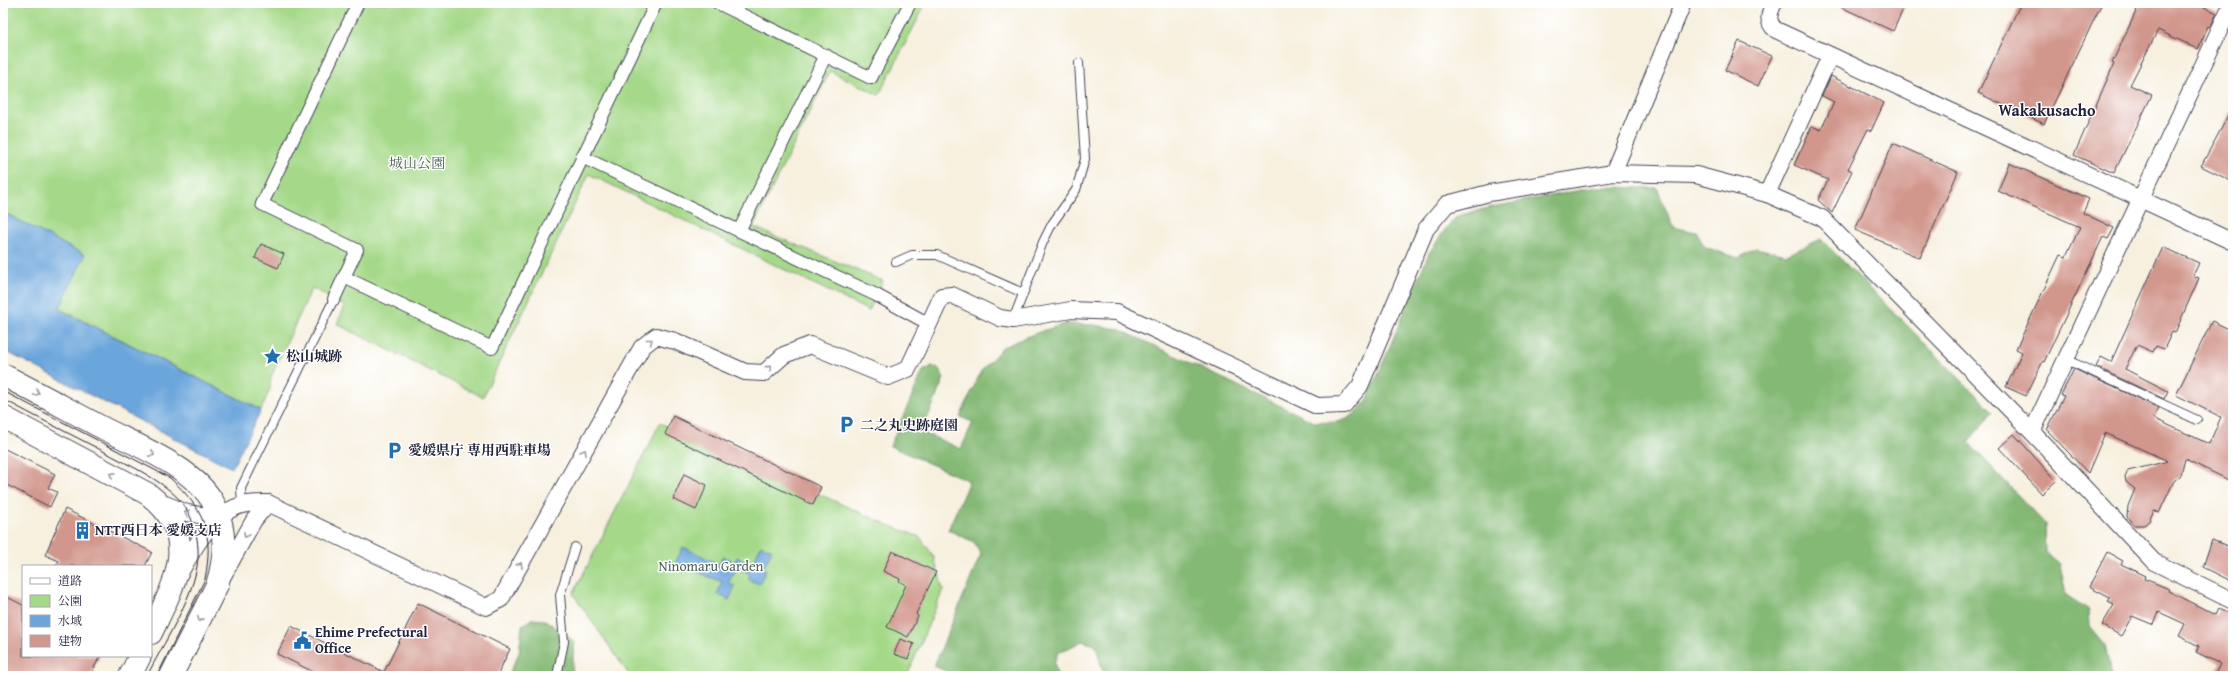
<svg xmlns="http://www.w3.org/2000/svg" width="2236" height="679" viewBox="0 0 2236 679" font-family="'Gentium Book Plus','Noto Serif JP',serif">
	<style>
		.green { fill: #a5d989; stroke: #647e62 }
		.forest { fill: #84b975; stroke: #536e58 }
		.water { fill: #6ba5db; stroke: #46648b }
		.building { fill: #d1968c }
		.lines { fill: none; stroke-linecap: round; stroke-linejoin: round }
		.service-casing { stroke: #424154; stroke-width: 10 }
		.pedestrian-casing { stroke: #424154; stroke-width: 14 }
		.minor-casing { stroke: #424154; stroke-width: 18 }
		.trunk-casing { stroke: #424154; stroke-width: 24 }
		.service { stroke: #fff; stroke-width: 8 }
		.pedestrian { stroke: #fff; stroke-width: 12 }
		.minor { stroke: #fff; stroke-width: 16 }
		.trunk { stroke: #fff; stroke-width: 22 }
		.tram { stroke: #22223b; stroke-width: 1 }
		.oneway { stroke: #9c9ca7 }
		.labels { text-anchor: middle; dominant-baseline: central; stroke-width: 3; stroke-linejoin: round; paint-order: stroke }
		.park-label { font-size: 14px; fill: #506256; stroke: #fff }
		.poi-label { font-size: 14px; font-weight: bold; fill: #22223b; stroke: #fff; text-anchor: start }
		.quarter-label { font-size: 16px; font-weight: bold; fill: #22223b; stroke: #fff }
	</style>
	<rect width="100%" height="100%" fill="#fff"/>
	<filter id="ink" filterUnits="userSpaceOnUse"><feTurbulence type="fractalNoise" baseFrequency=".025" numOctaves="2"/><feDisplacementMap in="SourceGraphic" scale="8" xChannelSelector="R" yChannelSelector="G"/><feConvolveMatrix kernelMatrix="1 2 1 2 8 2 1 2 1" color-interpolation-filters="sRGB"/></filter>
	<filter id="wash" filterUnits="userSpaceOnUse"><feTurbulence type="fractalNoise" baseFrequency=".012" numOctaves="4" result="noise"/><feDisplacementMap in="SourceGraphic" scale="16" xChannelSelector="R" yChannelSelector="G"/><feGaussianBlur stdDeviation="0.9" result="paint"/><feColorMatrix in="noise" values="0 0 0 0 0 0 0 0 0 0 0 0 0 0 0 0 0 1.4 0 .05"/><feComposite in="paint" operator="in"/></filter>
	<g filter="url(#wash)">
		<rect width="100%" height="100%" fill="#f7f0df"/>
		<g class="green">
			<polygon points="3,3 926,3 879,95 830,71 753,227 883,281 869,311 589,174 483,397 337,324 345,306 312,288 271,377 270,389 261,410 58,308 85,255 3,212"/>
			<polygon points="660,423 886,524 920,537 934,557 943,590 907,676 630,676 573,594"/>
		</g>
		<g class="forest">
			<path d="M1597,187L1657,188L1673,227L1696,232L1705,247L1738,258L1756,248L1787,255L1821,239L1993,412L1968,442L2045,524L2046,552L2060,564L2066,595L2089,610L2090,627L2105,645L2112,676H1104L1096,646L1083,641L1058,653L1054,663L1058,676H957L934,666L981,554L974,542L948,530L969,481L890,446L923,371L932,366L939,369L944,378L922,432L961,449L973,422L960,417L981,371L1003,347L1036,333L1065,324L1094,325L1119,329L1314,422C1343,423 1347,423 1367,401L1429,253L1444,231L1457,216L1492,207Z"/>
			<polygon points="531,619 545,620 569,637 574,643 572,676 508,676 519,653 522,626"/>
		</g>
		<g class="water">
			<polygon points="3,212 85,255 59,309 261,410 232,468 3,350"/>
			<polygon points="761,545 772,550 763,569 766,570 759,584 748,579 750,574 737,568 728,583 735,586 729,600 717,594 722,582 675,563 683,547 719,564 723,556 735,562 737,557 752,564"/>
		</g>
		<g id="blocks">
			<g class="building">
				<polygon points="1832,3 1906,3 1893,31"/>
				<polygon points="2021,3 2102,3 2044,124 1978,93"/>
				<polygon points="2140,3 2196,3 2217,13 2210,27 2208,26 2198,49 2158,30 2130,85 2152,95 2114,173 2074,155 2114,64 2112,63"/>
				<polygon points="1739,41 1772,56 1758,86 1725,70"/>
				<polygon points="1831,76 1884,103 1871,131 1868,129 1848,169 1852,171 1832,213 1818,200 1828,180 1794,165 1812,126 1821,130 1834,102 1822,96"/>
				<polygon points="2233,107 2233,182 2201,166"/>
				<polygon points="1893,143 1958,172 1920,258 1855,230"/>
				<polygon points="2009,163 2089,199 2083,213 2114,228 2108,239 2103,237 2044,362 2043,361 2026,396 2006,387 2022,352 2016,349 2060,255 2066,257 2080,227 1998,191"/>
				<polygon points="261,244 284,254 278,268 255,258"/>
				<polygon points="2163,247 2199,263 2193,276 2199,278 2175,333 2172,332 2164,349 2156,346 2153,352 2137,345 2125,369 2168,391 2164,399 2096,367 2101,357 2111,362"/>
				<polygon points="2212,321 2233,331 2233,482 2185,459 2181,475 2174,481 2159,513 2154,510 2149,521 2144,525 2134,525 2127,517 2128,506 2135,489 2126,482 2125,476 2128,471 2168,461 2105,433 2088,473 2047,430 2064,396 2061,395 2074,369 2159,408 2153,418 2209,444 2221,417 2176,395"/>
				<polygon points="673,416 821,487 813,505 665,434"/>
				<polygon points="2014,434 2056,481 2042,494 1999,448"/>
				<polygon points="3,448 55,474 48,488 57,492 50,507 3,483"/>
				<polygon points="684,474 707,485 696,510 673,499"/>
				<polygon points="65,509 152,552 145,566 56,566 59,561 45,555"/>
				<polygon points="2212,540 2233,548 2233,582 2203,567"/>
				<polygon points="892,551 936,572 916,614 918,616 908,637 887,627 906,585 899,581 900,579 883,571"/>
				<polygon points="2107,552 2123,561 2121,564 2146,576 2145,579 2169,589 2168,591 2216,615 2219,609 2233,615 2233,676 2214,676 2220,664 2196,652 2199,646 2179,636 2185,624 2159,612 2154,625 2132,616 2121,636 2102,625 2114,605 2108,602 2110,598 2089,587"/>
				<polygon points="3,595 23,605 23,656 100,656 90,676 14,676 3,670"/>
				<polygon points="418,603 510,649 497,676 322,676 277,654 291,626 384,672"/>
				<polygon points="900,639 914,644 908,659 894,654"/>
			</g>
		</g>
	</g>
	<g filter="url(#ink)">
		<use href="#blocks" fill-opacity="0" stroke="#424154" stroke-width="1"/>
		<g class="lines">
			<defs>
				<g id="service">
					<polyline points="896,262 912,255 937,255 1023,293"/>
					<polyline points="1013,320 1043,242 1052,224 1076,190 1085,159 1079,63"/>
					<polyline points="2065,359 2197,420"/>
					<polyline points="242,505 241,488 334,299"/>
					<polyline points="557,676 564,642 560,595 575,547"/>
				</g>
				<g id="pedestrian">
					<polyline points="358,3 262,204 357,250 344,277 492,348 656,3"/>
					<polyline points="718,3 871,78 910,3"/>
					<polyline points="582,157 876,295 929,324"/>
					<polyline points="739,231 826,55"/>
					<polyline points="334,299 344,277"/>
				</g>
				<g id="minor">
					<path d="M1774,3C1769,13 1766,22 1776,30L2233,242"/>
					<polyline points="1613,173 1683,3"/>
					<polyline points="1767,194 1830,56"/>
					<polyline points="2032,432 2232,3"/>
					<polyline points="158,501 187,513 219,518"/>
					<path d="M180,573C193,549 214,511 243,505C251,503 260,503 268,503L486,607L501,599L642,347L656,336L675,341L745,372L764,373L784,355L810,345L888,377L908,369L942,296L952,295L1000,318L1013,320L1071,310L1117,312L1317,406L1344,405L1360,386L1426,229L1447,204L1489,193L1613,173L1696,175L1767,194L1822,218L2032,432L2154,562L2233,601"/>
					<polyline points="223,576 254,520 268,503"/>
				</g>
				<g id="trunk">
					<path d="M3,375C36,392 69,410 103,428C138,446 195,468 214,504C227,529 225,559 217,585L171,676"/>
					<path d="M3,417L148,494C202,536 175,583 151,633"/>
					<polyline points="130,676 140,656"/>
				</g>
			</defs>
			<use href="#service" class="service-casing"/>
			<use href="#pedestrian" class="pedestrian-casing"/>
			<use href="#minor" class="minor-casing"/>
			<use href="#trunk" class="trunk-casing"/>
			<use href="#service" class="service"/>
			<use href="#pedestrian" class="pedestrian"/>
			<use href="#minor" class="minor"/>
			<use href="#trunk" class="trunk"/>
			<g class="tram">
				<path d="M3,391L170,478C204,509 214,533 205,579L157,676"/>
				<path d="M3,399C36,417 70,434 103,451C128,465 157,477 178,498C194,515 201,543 197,566C192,600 163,644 147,676"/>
			</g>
		</g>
		<defs><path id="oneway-chevron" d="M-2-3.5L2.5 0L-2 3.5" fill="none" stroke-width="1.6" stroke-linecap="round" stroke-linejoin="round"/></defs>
		<g class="oneway">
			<use href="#oneway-chevron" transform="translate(650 341) rotate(-39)"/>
			<use href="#oneway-chevron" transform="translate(769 368) rotate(-40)"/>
			<use href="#oneway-chevron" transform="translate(37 393) rotate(28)"/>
			<use href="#oneway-chevron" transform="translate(584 452) rotate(-61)"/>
			<use href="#oneway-chevron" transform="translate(152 454) rotate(28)"/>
			<use href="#oneway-chevron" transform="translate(112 475) rotate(-152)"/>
			<use href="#oneway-chevron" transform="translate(187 513) rotate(-163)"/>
			<use href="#oneway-chevron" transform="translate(246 535) rotate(118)"/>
			<use href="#oneway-chevron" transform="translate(520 565) rotate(-61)"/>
			<use href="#oneway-chevron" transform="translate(200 619) rotate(117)"/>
		</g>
	</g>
	<defs>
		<symbol id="sight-bare" viewBox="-9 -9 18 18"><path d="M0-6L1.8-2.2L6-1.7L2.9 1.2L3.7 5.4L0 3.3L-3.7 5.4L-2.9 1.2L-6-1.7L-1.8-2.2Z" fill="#1f6fb2" stroke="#fff" stroke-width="2.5" paint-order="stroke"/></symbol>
		<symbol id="parking-bare" viewBox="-9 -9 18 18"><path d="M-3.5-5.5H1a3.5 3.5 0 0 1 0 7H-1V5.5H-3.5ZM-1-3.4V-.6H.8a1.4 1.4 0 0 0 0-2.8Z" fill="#1f6fb2" stroke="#fff" stroke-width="2.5" paint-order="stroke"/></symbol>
		<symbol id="building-bare" viewBox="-9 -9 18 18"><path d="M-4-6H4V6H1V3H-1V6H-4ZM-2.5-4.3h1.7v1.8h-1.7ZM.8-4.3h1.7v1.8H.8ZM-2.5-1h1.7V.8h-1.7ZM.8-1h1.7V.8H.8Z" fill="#1f6fb2" stroke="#fff" stroke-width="2.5" paint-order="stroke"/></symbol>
		<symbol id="civic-bare" viewBox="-9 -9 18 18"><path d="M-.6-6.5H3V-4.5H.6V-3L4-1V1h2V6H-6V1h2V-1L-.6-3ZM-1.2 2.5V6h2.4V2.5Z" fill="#1f6fb2" stroke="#fff" stroke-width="2.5" paint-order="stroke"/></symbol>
	</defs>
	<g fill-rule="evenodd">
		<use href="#sight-bare" x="260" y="344" width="25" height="25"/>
		<use href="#parking-bare" x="834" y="412" width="25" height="25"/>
		<use href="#parking-bare" x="382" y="438" width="25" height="25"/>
		<use href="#building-bare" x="70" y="518" width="25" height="25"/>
		<use href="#civic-bare" x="290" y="628" width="25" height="25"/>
	</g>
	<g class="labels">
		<g class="park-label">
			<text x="417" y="163">城山公園</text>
			<text x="711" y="566">Ninomaru Garden</text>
		</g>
		<g class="poi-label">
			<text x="286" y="356">松山城跡</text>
			<text x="860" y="425">二之丸史跡庭園</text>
			<text x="408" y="450">愛媛県庁 専用西駐車場</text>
			<text x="95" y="530">NTT西日本 愛媛支店</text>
			<text x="315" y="632">Ehime Prefectural<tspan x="315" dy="16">Office</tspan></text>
		</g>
		<g class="quarter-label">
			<text x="2047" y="110">Wakakusacho</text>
		</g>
	</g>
	<rect width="2236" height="679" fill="none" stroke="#fff" stroke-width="16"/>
	<rect x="22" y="565" width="130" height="92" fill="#ffffff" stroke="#a7a7b1"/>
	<rect x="30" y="578" width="20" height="6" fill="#ffffff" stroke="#a7a7b1"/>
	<text x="58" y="585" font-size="12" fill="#22223b">道路</text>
	<rect x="30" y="595" width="20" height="12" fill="#a5d989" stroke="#a7a7b1"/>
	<text x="58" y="605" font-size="12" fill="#22223b">公園</text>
	<rect x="30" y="615" width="20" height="12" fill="#6ba5db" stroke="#a7a7b1"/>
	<text x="58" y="625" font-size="12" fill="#22223b">水域</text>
	<rect x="30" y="635" width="20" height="12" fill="#d1968c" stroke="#a7a7b1"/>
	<text x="58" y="645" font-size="12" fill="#22223b">建物</text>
</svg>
